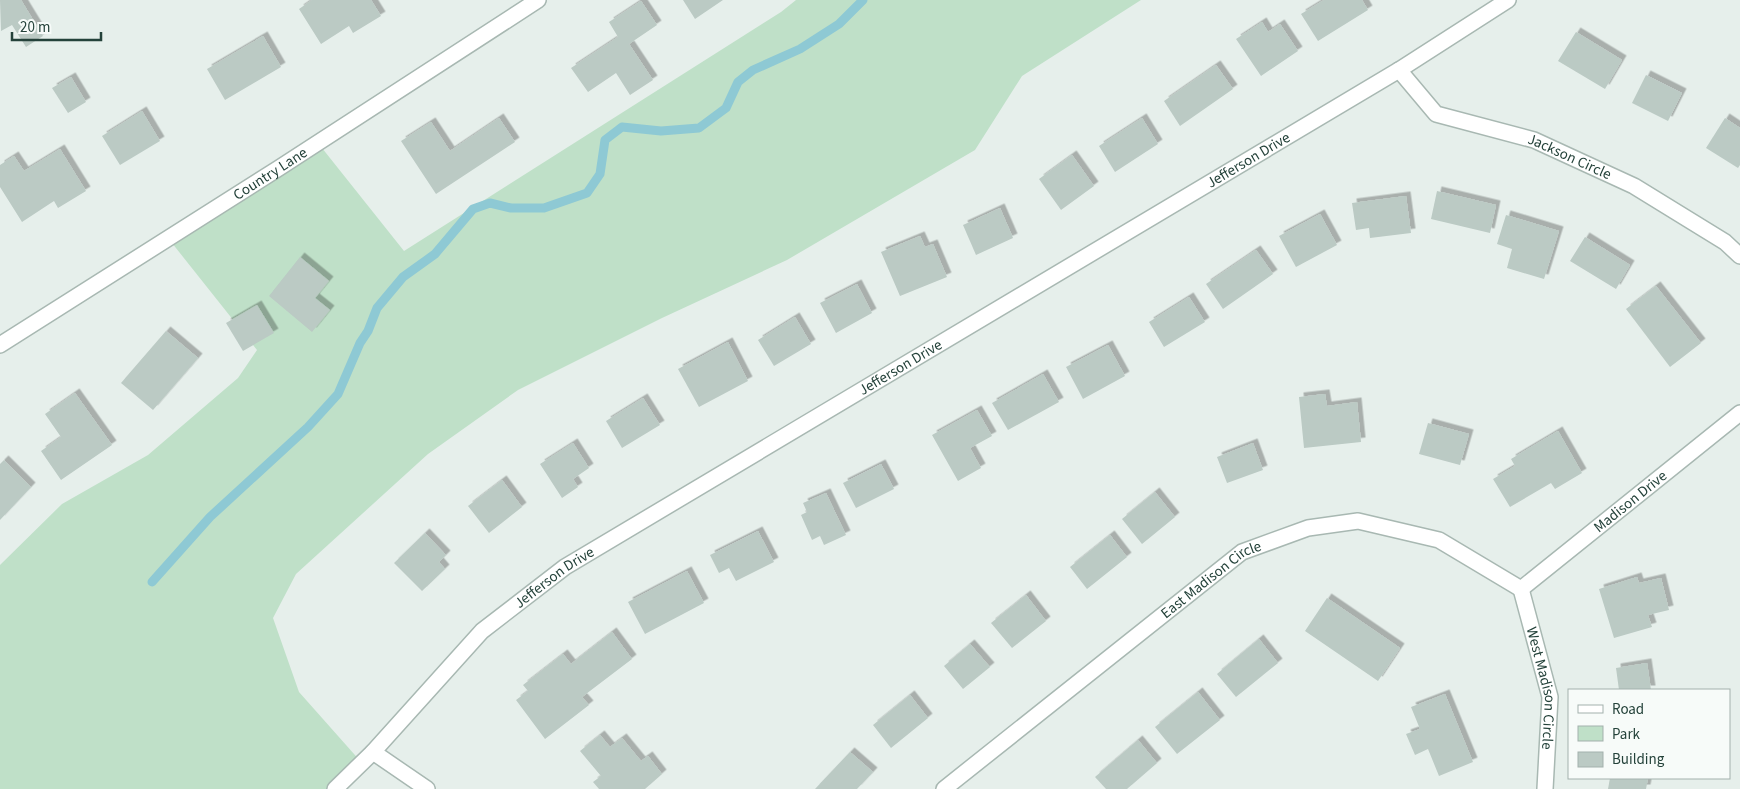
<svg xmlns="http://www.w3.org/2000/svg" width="1740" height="789" viewBox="0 0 1740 789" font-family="'Source Sans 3',sans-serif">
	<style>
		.green { fill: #bfe0c8 }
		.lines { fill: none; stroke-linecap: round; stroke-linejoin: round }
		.stream { stroke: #8ec9d4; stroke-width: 9 }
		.building { fill: #bbcac4; filter: url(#shadow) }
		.minor-casing { stroke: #a8b8b2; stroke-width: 18 }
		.minor { stroke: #fff; stroke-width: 15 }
		.labels { text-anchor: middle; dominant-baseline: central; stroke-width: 4; stroke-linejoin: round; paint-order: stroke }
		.street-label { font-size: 15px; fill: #24423a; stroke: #f7fbf9 }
	</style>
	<defs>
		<filter id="shadow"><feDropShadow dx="4.5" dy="-4.5" stdDeviation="0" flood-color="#0004"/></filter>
	</defs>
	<rect width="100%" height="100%" fill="#e6efeb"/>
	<polygon class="green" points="796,0 1141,0 1022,76 975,150 787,260 662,318 518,390 428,454 296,574 273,618 299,692 362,763 335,789 0,789 0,565 62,504 148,455 238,378 257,350 168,238 318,143 404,251 781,12"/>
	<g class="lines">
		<polyline class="stream" points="152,582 210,517 308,427 338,394 360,343 368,331 377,308 403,277 435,254 473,209 490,203 511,208 544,208 587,193 600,174 605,140 622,127 661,131 699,128 726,108 738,82 753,70 800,49 839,24 863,0"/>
	</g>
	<g class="building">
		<polygon points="0,0 21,0 43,36 26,47 12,25 1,31"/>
		<polygon points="312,0 371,0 381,16 353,33 349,26 321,44 299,9"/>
		<polygon points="683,0 723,0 695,19"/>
		<polygon points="1324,0 1362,0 1368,10 1318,41 1301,14"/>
		<polygon points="641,1 657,25 629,44 653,80 630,95 616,73 588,92 571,68 618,37 609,22"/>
		<polygon points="1262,22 1268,32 1280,24 1298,51 1261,76 1236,39"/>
		<polygon points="1576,32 1622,60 1605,89 1558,61"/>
		<polygon points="263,36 281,67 225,100 207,69"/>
		<polygon points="1216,65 1233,89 1180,126 1164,101"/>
		<polygon points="1646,75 1682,93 1668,121 1632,103"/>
		<polygon points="71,77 86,102 68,113 52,88"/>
		<polygon points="142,111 160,141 120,165 102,136"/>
		<polygon points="499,118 515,142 436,194 401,141 431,122 450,151"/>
		<polygon points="1142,118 1158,144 1115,172 1099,146"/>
		<polygon points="1725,118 1740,128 1740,165 1738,168 1706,148"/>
		<polygon points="60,149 86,191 58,208 54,201 22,222 0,187 0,165 14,156 24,171"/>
		<polygon points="1072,155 1094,186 1061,210 1039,179"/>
		<polygon points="1437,191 1496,205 1490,233 1431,219"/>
		<polygon points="1406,196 1411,233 1370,238 1369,228 1356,230 1352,203"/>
		<polygon points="1000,208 1013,238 976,255 963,225"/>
		<polygon points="1320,214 1337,245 1296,267 1279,236"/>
		<polygon points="1506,215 1559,231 1544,279 1507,268 1512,249 1497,244"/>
		<polygon points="920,236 925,247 933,244 947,277 900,296 881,252"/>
		<polygon points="1585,237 1630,265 1616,289 1570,261"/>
		<polygon points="1256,250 1273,274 1223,309 1206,284"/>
		<polygon points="300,257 329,281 315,298 330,310 312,332 269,296"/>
		<polygon points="857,284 872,313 836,333 820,303"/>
		<polygon points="1656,286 1701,343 1670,367 1626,309"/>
		<polygon points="1189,297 1205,322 1164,347 1149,322"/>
		<polygon points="257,305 274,333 243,351 226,323"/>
		<polygon points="795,317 811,344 774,366 758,340"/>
		<polygon points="166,331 198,358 153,410 121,383"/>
		<polygon points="728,342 748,381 699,407 678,369"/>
		<polygon points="1108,345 1125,376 1083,399 1066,367"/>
		<polygon points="1043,374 1059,402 1008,430 992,403"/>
		<polygon points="75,393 112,445 61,480 41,451 61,437 45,414"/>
		<polygon points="1325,394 1327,406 1357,402 1361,442 1304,448 1299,397"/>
		<polygon points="643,398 660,425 622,448 606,421"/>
		<polygon points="977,410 992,436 970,448 981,468 958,481 932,435"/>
		<polygon points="1428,423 1469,434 1460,465 1419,454"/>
		<polygon points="1558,431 1582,473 1555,489 1551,483 1510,507 1493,479 1515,466 1511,459"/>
		<polygon points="573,443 589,468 573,479 578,487 562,498 540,464"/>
		<polygon points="1253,443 1263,470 1227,483 1217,457"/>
		<polygon points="4,460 31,487 0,520 0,464"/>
		<polygon points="881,464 894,489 856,508 843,483"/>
		<polygon points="502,480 522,507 489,533 468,506"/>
		<polygon points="1155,492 1175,517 1142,544 1122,519"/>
		<polygon points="826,493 846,535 824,545 820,536 812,540 801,515 807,512 803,503"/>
		<polygon points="758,531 774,562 736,581 729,568 719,573 710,555"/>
		<polygon points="425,533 446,555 439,562 445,569 422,591 394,563"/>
		<polygon points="1110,535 1127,557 1087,589 1070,567"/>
		<polygon points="687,571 704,603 645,634 628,602"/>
		<polygon points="1637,577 1639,583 1661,578 1669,610 1648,615 1652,627 1614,638 1599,589"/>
		<polygon points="1026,595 1046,621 1012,648 991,623"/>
		<polygon points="1327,598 1400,648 1378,681 1305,631"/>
		<polygon points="612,632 632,659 582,697 589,705 545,739 516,700 528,691 523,685 563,654 571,664"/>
		<polygon points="1259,639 1278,663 1236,697 1217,674"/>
		<polygon points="970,644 990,667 963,689 944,666"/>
		<polygon points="1647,663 1651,690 1619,690 1616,668"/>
		<polygon points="1198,692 1220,720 1177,754 1155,727"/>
		<polygon points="1445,694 1473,762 1439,776 1428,749 1415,755 1406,734 1420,729 1411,707"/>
		<polygon points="910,695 928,718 891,748 873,725"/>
		<polygon points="600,735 610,747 622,738 641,761 648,756 662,774 645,789 599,789 593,782 601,776 580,751"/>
		<polygon points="1138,740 1157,763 1127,789 1106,789 1095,777"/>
		<polygon points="850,752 873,772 857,789 815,789"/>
		<polygon points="1610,778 1648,778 1646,789 1608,789"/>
	</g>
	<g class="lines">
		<defs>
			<g id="minor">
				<path id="s1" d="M1399,70L1436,114L1534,140L1634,186L1725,242L1740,256"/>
				<path id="s2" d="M0,345L279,168L538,0"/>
				<path id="s3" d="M1521,589L1740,413"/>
				<path id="s4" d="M1521,589L1550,697L1545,789"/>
				<polyline points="373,752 427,789"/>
				<path id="s5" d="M335,789L373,752L482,631L565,567L1399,70L1508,0"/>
				<path id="s6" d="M944,789L1242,552L1308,528L1358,521L1439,540L1521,589"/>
			</g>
		</defs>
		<use href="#minor" class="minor-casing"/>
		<use href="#minor" class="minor"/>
	</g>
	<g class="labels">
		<g class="street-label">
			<text stroke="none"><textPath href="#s1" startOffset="198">Jackson Circle</textPath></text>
			<text stroke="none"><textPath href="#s5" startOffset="1116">Jefferson Drive</textPath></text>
			<text stroke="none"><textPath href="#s2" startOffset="320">Country Lane</textPath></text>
			<text stroke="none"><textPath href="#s5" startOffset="711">Jefferson Drive</textPath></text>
			<text stroke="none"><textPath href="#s3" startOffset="140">Madison Drive</textPath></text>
			<text stroke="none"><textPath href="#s5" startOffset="306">Jefferson Drive</textPath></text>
			<text stroke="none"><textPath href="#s6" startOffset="340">East Madison Circle</textPath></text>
			<text stroke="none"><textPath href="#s4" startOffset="102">West Madison Circle</textPath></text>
		</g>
	</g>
	<rect x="1568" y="689" width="162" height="90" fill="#f7fbf9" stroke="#a3b1ad"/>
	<rect x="1578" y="705" width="25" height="8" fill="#ffffff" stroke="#a3b1ad"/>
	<text x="1612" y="714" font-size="15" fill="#24423a">Road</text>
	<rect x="1578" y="726" width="25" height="15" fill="#bfe0c8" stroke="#a3b1ad"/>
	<text x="1612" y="739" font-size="15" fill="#24423a">Park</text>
	<rect x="1578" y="752" width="25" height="15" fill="#bbcac4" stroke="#a3b1ad"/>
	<text x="1612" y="764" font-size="15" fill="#24423a">Building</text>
	<path d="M12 32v8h89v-8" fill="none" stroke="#24423a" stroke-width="2.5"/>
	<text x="20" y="32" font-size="15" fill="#24423a" stroke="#f7fbf9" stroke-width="4" paint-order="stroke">20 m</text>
</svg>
